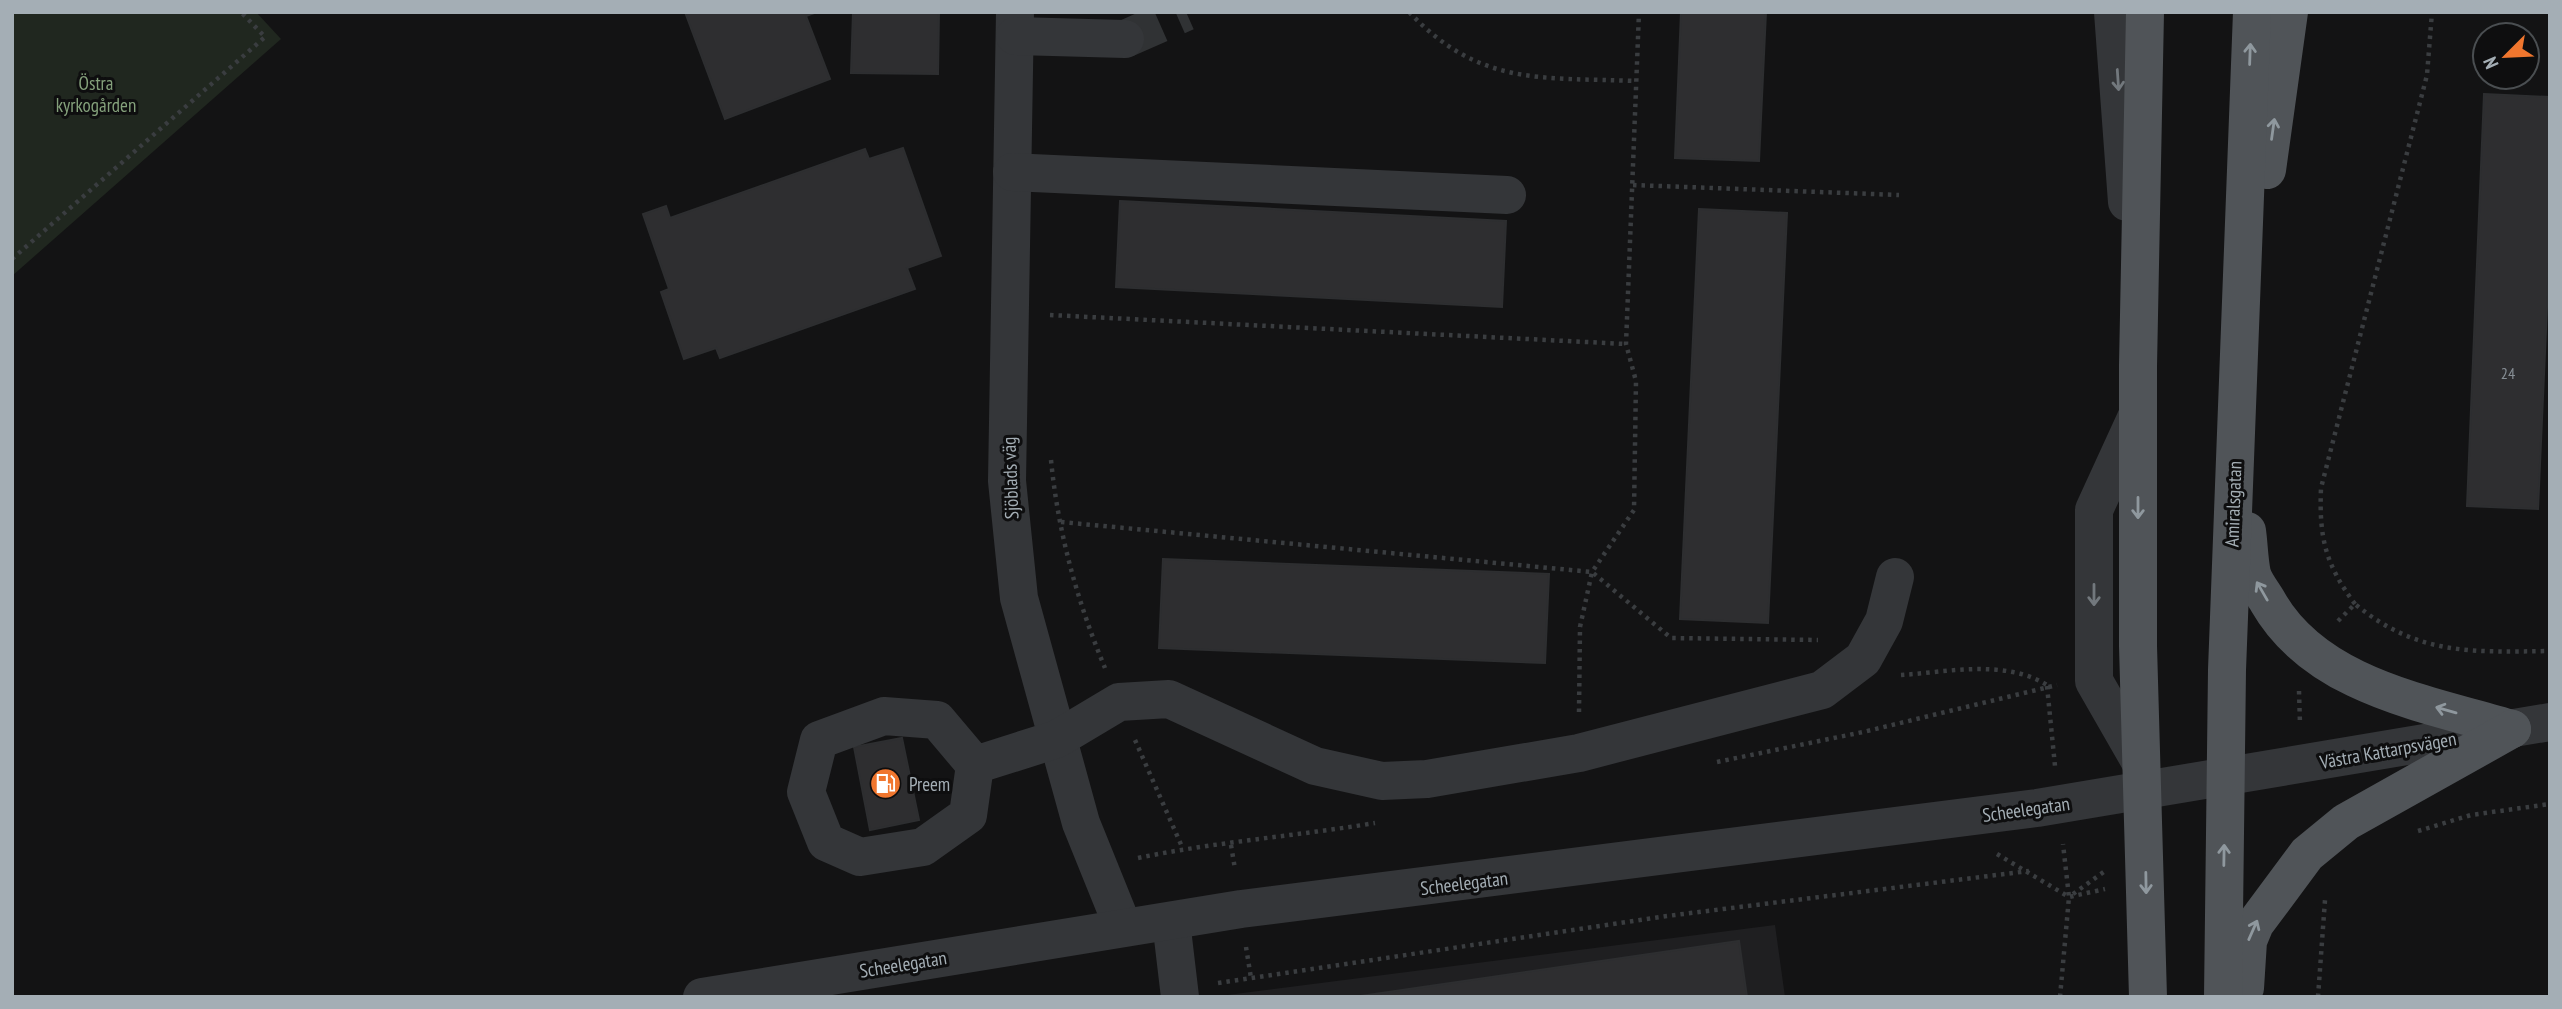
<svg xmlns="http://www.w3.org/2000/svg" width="2562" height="1009" viewBox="0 0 2562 1009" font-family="'PT Sans Narrow',sans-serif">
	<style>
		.built { fill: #1f1f21 }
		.green { fill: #20271f }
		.building { fill: #2e2e30; stroke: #2d2e30; stroke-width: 2 }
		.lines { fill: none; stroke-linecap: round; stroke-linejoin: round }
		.minor-tunnel { stroke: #303234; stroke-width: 38; stroke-dasharray: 38 19; stroke-linecap: butt }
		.path { stroke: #3a3d40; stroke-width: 4.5; stroke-dasharray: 3.5 5; stroke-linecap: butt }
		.minor { stroke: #343639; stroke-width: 38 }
		.major { stroke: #505458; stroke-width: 38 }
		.oneway { stroke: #8f989e }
		.oneway2 { stroke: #72787d }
		.labels { text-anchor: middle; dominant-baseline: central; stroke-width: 6; stroke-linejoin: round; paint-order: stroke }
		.number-label { font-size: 16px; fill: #868e94 }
		.park-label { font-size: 19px; fill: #84a07b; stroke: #0e0e0f }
		.street-label { font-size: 19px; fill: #a4aeb5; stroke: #0e0e0f }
		.poi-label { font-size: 19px; fill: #a4aeb5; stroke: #0e0e0f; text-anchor: start }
	</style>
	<rect width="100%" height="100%" fill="#131314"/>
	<polygon class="built" points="1775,925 1785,997 1212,997"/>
	<polygon class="green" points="12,12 256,12 281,39 12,276"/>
	<g class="building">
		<polygon points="685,12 817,12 806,16 830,79 725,119"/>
		<polygon points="853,12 939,12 938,74 851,73"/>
		<polygon points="1681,12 1766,12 1759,161 1675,158"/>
		<polygon points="2484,94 2550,97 2550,240 2538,509 2467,506"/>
		<polygon points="903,148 941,256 907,268 915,289 720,358 716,348 684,359 661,292 669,289 643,214 666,206 670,218 865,149 869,159"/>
		<polygon points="1120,201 1506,221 1502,307 1116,287"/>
		<polygon points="1699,209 1787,213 1768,623 1680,619"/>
		<polygon points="1163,559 1549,574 1545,663 1159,648"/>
		<polygon points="902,738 919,820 870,830 854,747"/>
		<polygon points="1739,941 1747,997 1354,997"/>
	</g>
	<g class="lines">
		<polyline class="minor-tunnel" points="1125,39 1186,12"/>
		<g class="path">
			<path d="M1409,12C1480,87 1542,77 1636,81"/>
			<polyline points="1633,185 1899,195"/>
			<polyline points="12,259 265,37 241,12"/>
			<polyline points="1050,315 1626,344"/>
			<path d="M1051,460C1058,532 1077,601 1105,668"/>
			<polyline points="1061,522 1592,572 1671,638 1818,640"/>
			<path d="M2355,604C2325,564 2319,537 2321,488L2427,75L2432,12"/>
			<path d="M2338,621L2355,604C2418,656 2473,652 2550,651"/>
			<path d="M1901,675C1948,672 2005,659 2047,685"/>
			<polyline points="2047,686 2055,766"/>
			<polyline points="2299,691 2300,724"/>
			<polyline points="1579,712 1580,627 1592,572 1634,510 1636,381 1626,344 1639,12"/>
			<polyline points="1135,740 1183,849"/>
			<polyline points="1717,762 1863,732 2057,685"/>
			<polyline points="2418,831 2471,815 2550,804"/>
			<polyline points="1231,845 1235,869"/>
			<polyline points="1997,854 2069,897 2105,889"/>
			<path d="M1138,858C1215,842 1296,836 1375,823"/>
			<polyline points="2073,894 2105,871"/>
			<polyline points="1246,947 1251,978"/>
			<polyline points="1218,983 1667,916 2029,871"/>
			<polyline points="2060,997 2069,897 2063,844"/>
			<polyline points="2318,997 2325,900"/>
		</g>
		<g class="minor">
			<polyline points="1015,12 1007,481 1019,598 1081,823 1123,927"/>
			<polyline points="2113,12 2127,202"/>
			<polyline points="1015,36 1125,39"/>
			<polyline points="1012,172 1507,195"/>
			<polyline points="2138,414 2094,510 2094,681 2141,763"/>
			<polyline points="975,765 968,815 923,847 860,857 826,842 806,792 819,740 884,716 937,720 975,765 1057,739 1119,702 1169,699 1315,766 1382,781 1427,779 1579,753 1822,690 1863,659 1884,621 1895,577"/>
			<polyline points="1171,921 1180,997"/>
			<polyline points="702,997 1241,909 2037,808 2550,722"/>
		</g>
		<g class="major">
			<polyline points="2145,12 2138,366 2138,646 2148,997"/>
			<polyline points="2267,170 2289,12"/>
			<path d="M2247,531C2249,545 2249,560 2252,574C2255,584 2263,593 2268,602C2316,686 2425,703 2512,729"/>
			<polyline points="2245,988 2248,941 2255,924 2307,854 2346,822 2512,729"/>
			<polyline points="2223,997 2227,670 2252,12"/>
		</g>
	</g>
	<defs><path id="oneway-shaft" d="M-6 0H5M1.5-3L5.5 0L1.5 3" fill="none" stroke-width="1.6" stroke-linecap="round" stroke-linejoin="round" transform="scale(1.75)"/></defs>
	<g class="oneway">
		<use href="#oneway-shaft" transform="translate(2250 54) rotate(-88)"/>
		<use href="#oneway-shaft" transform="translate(2273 129) rotate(-82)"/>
		<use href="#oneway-shaft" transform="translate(2138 508) rotate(90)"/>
		<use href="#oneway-shaft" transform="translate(2262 591) rotate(-120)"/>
		<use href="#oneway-shaft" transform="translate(2446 710) rotate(-164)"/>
		<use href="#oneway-shaft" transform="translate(2224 855) rotate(-89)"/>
		<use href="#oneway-shaft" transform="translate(2146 883) rotate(89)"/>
		<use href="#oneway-shaft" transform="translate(2253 930) rotate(-66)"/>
	</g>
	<g class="oneway2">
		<use href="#oneway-shaft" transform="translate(2118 80) rotate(86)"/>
		<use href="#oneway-shaft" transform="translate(2094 595) rotate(90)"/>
	</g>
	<defs>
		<symbol id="fuel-disc" viewBox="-11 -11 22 22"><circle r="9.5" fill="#f0762e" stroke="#0e0e0f"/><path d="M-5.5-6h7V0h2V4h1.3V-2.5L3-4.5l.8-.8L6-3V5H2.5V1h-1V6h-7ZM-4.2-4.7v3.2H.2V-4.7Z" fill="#fff"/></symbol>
	</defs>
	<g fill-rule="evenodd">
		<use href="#fuel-disc" x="868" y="766" width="35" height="35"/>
	</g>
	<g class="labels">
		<g class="number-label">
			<text x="2508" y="373">24</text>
		</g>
		<g class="park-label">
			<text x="96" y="83">Östra<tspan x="96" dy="22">kyrkogården</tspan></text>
		</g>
		<g class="street-label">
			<text transform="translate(1010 478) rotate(-92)">Sjöblads väg</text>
			<text transform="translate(2233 504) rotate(-88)">Amiralsgatan</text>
			<text transform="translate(2388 750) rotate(-10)">Västra Kattarpsvägen</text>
			<text transform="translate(2026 809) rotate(-8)">Scheelegatan</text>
			<text transform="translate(1464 883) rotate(-7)">Scheelegatan</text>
			<text transform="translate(903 964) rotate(-9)">Scheelegatan</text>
		</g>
		<g class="poi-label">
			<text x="909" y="784">Preem</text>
		</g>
	</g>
	<rect width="2562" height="1009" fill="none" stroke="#a4aeb5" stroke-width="28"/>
	<g transform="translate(2506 56) rotate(246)"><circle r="33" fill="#0e0e0f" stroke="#4a4e51" stroke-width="2"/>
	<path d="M0-5L12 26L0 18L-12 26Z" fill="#f0762e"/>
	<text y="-10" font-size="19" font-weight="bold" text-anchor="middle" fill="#a4aeb5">N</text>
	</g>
</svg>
